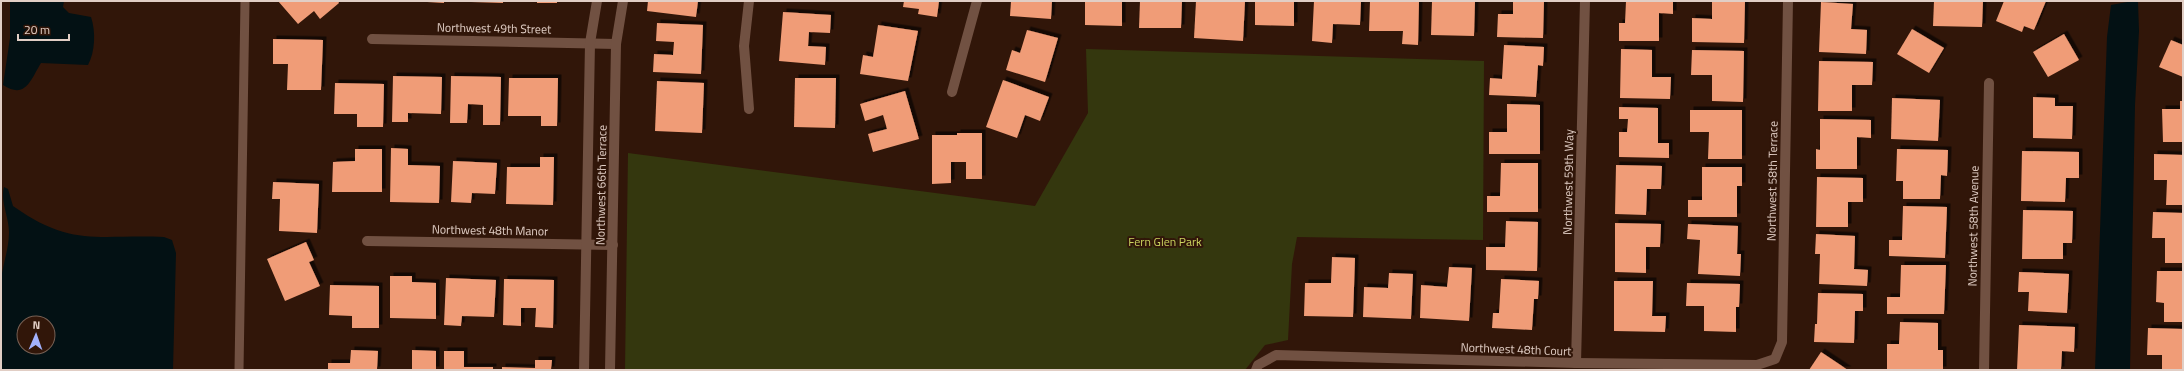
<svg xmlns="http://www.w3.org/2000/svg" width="2184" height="371" viewBox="0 0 2184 371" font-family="'Titillium Web',sans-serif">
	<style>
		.green { fill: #34370e }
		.water { fill: #031114; fill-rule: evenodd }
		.building { fill: #f09c77; filter: url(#shadow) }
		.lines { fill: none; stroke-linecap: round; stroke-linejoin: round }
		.lane { stroke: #715142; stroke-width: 9 }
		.street { stroke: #715142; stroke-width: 10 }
		.secondary { stroke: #715142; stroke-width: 10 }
		.labels { text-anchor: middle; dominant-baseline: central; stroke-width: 4; stroke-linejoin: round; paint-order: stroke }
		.street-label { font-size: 12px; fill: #e1cec5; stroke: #311609 }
		.park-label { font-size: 12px; fill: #ccd55f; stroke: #311609 }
	</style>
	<defs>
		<filter id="shadow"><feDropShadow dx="3.5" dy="-3.5" stdDeviation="0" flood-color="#0009"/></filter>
	</defs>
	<rect width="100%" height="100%" fill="#311609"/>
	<polygon class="green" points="1086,49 1484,61 1483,240 1297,237 1292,264 1288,340 1265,345 1245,370 625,370 628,153 1035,206 1088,113"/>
	<g class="water">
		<path d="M10,1H64L63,7L69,13L91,17C96,32 95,52 88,65L41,63C31,79 26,100 3,85L10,38Z"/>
		<polygon points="2133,1 2138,2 2139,31 2135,105 2130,370 2095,370 2107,37 2111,5"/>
		<path d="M4,187L8,189L13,206C72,248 98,234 164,237L172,240L176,253L173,370H1C1,340 0,310 1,280C3,263 9,249 9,232C9,217 0,201 4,187ZM24,323H48V347H24Z"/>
	</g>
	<g class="building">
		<polygon points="278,1 338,1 339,3 320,19 314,11 298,24"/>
		<polygon points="427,1 444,1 444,3 427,2"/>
		<polygon points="471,1 503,1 503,3 471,2"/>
		<rect x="537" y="1" width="20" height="2"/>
		<polygon points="648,1 698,1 696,17 647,11"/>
		<polygon points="904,1 939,1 937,17 918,14 919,9 903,7"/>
		<polygon points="1011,1 1052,1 1051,19 1010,16"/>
		<polygon points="1085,1 1122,1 1122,26 1085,25"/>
		<polygon points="1140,1 1182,1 1181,28 1139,28"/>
		<polygon points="1196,1 1245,1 1243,41 1194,38"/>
		<polygon points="1255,1 1294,1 1294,26 1255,25"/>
		<polygon points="1314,1 1361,1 1360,25 1333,24 1332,43 1312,41"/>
		<polygon points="1370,1 1419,1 1418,45 1402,44 1403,31 1369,31"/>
		<polygon points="1432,1 1475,1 1474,36 1431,35"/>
		<polygon points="1513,1 1544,1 1543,38 1497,37 1498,14 1513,14"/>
		<polygon points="1626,1 1673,1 1673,14 1659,13 1659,41 1619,41 1619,23 1625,23"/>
		<polygon points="1712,1 1745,1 1744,43 1692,42 1692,18 1712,19"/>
		<polygon points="1934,1 1983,1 1982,27 1933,26"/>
		<polygon points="2004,1 2046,1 2034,30 2024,26 2022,32 1996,21"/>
		<polygon points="1821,2 1853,4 1851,29 1867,30 1866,54 1819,52"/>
		<polygon points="783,12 831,15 830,33 809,32 808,46 826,47 825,65 779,61"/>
		<polygon points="657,23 703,25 701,74 653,72 654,54 673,55 674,42 656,41"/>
		<polygon points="878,25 918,31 908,81 860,74 863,55 873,57"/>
		<polygon points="1912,29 1944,48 1929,73 1897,54"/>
		<polygon points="1027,30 1058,38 1045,82 1006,70 1012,50 1020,53"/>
		<polygon points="2064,34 2079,60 2048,77 2033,52"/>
		<polygon points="273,39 323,40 321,90 287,90 288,64 273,64"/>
		<polygon points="2171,40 2183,45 2183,77 2159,67"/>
		<polygon points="1504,45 1544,47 1543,66 1538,65 1536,97 1489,95 1490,78 1502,79"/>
		<polygon points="1621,49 1652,50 1652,77 1671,77 1670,99 1620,98"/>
		<polygon points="1692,50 1744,51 1743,102 1712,101 1712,75 1691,75"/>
		<polygon points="1819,61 1873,62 1872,85 1852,85 1852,111 1818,111"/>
		<polygon points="393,76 442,77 441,114 408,113 408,122 392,122"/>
		<polygon points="451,76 501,77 500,125 483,125 483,105 468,104 467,123 450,123"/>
		<polygon points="509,78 558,78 557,126 541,126 541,116 508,116"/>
		<polygon points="795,78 836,78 835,128 794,127"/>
		<polygon points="1003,80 1049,97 1040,121 1025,115 1017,138 986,127"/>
		<polygon points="657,81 704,83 702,133 655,131"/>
		<polygon points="335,83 384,84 383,127 357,127 357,114 334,114"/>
		<polygon points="905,91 919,139 873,152 868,134 887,129 883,115 865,121 860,104"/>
		<polygon points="2033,97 2055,98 2055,106 2073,106 2072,139 2033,138"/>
		<polygon points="1892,98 1940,100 1938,141 1891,139"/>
		<polygon points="2180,101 2183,101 2183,142 2163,142 2162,109 2180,109"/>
		<polygon points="1507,104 1540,105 1540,154 1489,154 1489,132 1507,132"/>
		<polygon points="1619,107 1658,108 1658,143 1669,143 1669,158 1619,157 1619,132 1627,132 1628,119 1619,119"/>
		<polygon points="1690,110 1742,110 1742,159 1708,159 1709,132 1690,132"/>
		<polygon points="1820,119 1871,120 1871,138 1857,137 1857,169 1816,169 1816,149 1820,150"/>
		<polygon points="957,133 982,133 982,179 966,179 966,162 951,162 951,183 932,184 932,135 957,135"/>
		<polygon points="391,148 408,149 408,165 440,166 439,203 390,202"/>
		<polygon points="355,149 382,149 382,192 332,192 333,162 355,161"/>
		<polygon points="1897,149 1948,150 1947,176 1941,175 1940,199 1903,199 1903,181 1896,181"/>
		<polygon points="2022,151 2079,152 2079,178 2066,178 2065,202 2021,201"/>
		<polygon points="2154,154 2183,155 2183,205 2166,205 2167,180 2154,180"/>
		<polygon points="540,157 554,157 553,205 506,204 507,167 540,167"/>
		<polygon points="453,161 497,163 495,194 472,193 471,203 451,202"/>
		<polygon points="1501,163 1538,163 1538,212 1487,212 1487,196 1500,196"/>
		<polygon points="1616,165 1662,166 1661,189 1647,189 1646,215 1615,214"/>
		<polygon points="1702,167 1742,167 1742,186 1737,186 1737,217 1688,217 1688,200 1702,200"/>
		<polygon points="1817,177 1863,178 1863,202 1848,202 1848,227 1816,227"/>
		<polygon points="273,182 319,184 317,233 279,231 280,199 272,199"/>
		<polygon points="1903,206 1947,207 1945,258 1889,256 1889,240 1902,240"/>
		<polygon points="2023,210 2073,211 2072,243 2063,243 2063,259 2022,259"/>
		<polygon points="2153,212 2183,213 2183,263 2165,263 2165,238 2152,238"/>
		<polygon points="1506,221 1538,222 1537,271 1486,270 1486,247 1505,247"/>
		<polygon points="1615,223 1661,224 1660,247 1646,247 1646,273 1615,272"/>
		<polygon points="1688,224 1738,226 1737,254 1741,254 1740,276 1698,274 1700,240 1687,239"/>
		<polygon points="1816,234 1855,236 1854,269 1868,270 1867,286 1819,284 1820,254 1815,254"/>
		<polygon points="306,242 314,260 309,262 320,286 285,301 267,259"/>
		<polygon points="1332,257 1355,258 1353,317 1304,316 1305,283 1331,283"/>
		<polygon points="1901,265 1946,265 1944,314 1887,314 1887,297 1900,297"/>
		<polygon points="1449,267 1472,268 1469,321 1420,318 1421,285 1447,287"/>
		<polygon points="2157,271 2183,271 2183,322 2164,322 2164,303 2156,302"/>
		<polygon points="2019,272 2069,274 2067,313 2028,311 2029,292 2018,292"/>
		<polygon points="1389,273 1413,274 1411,319 1363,317 1364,287 1388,288"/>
		<polygon points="390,276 412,276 412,282 436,283 436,319 390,318"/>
		<polygon points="446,278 496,280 494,317 462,316 461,326 444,325"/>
		<polygon points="504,279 554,280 553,328 535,327 536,308 521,308 521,326 503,325"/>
		<polygon points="1501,279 1539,281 1538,299 1534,299 1532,330 1492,328 1493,313 1499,313"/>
		<polygon points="1614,281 1653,281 1652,316 1666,316 1665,332 1614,331"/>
		<polygon points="1687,283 1740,284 1739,307 1736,307 1736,332 1704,331 1704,306 1686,306"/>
		<polygon points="330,285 379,286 379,328 352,328 352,316 329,315"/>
		<polygon points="1818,293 1863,294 1863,311 1855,311 1854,343 1814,342 1815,324 1817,324"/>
		<polygon points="1900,322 1938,323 1938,350 1943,350 1943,370 1887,370 1887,344 1899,344"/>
		<polygon points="2019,325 2075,327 2074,352 2062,351 2061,370 2017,370"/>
		<polygon points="2148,328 2183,329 2183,370 2162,370 2162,355 2147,355"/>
		<polygon points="351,350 378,351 377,370 328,370 328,363 350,363"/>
		<polygon points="412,350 436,351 436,370 412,370"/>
		<polygon points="444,351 464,351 464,367 493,367 493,370 444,370"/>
		<polygon points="1821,352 1848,370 1809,370"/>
		<polygon points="535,360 552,360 551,370 502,370 502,367 535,368"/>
	</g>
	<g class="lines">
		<polyline class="lane" points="239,370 245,1"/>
		<g class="street">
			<polyline points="372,39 616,44"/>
			<polyline points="952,92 977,1"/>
			<polyline points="749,109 744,46 749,1"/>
			<polyline points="367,241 613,245"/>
			<polyline points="1576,363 1585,1"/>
			<polyline points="1256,370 1258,365 1276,355 1576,363 1757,365 1775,359 1782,342 1788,1"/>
			<polyline points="1984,370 1989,83"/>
		</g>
		<g class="secondary">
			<polyline points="584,370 590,43 597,1"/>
			<polyline points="610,370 616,44 623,1"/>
		</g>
	</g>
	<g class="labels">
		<g class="street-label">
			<text transform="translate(494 28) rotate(1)">Northwest 49th Street</text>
			<text transform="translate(1772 181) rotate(-89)">Northwest 58th Terrace</text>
			<text transform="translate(1568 182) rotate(-89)">Northwest 59th Way</text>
			<text transform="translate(601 185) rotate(-89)">Northwest 66th Terrace</text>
			<text transform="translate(1973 226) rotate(-89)">Northwest 58th Avenue</text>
			<text transform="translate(490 230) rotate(1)">Northwest 48th Manor</text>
			<text transform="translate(1516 349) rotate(2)">Northwest 48th Court</text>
		</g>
		<g class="park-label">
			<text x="1165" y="241">Fern Glen Park</text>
		</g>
	</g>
	<rect width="2184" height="371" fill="none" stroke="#e1cec5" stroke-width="4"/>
	<g transform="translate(36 335) rotate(2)"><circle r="19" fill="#311609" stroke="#776054"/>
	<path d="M0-3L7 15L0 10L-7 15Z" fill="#a3b2fd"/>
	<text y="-6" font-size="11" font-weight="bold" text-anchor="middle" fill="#e1cec5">N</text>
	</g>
	<path d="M18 34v6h51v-6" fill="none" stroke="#e1cec5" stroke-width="2"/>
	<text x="24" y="34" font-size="12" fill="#e1cec5" stroke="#311609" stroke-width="3" paint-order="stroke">20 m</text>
</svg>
